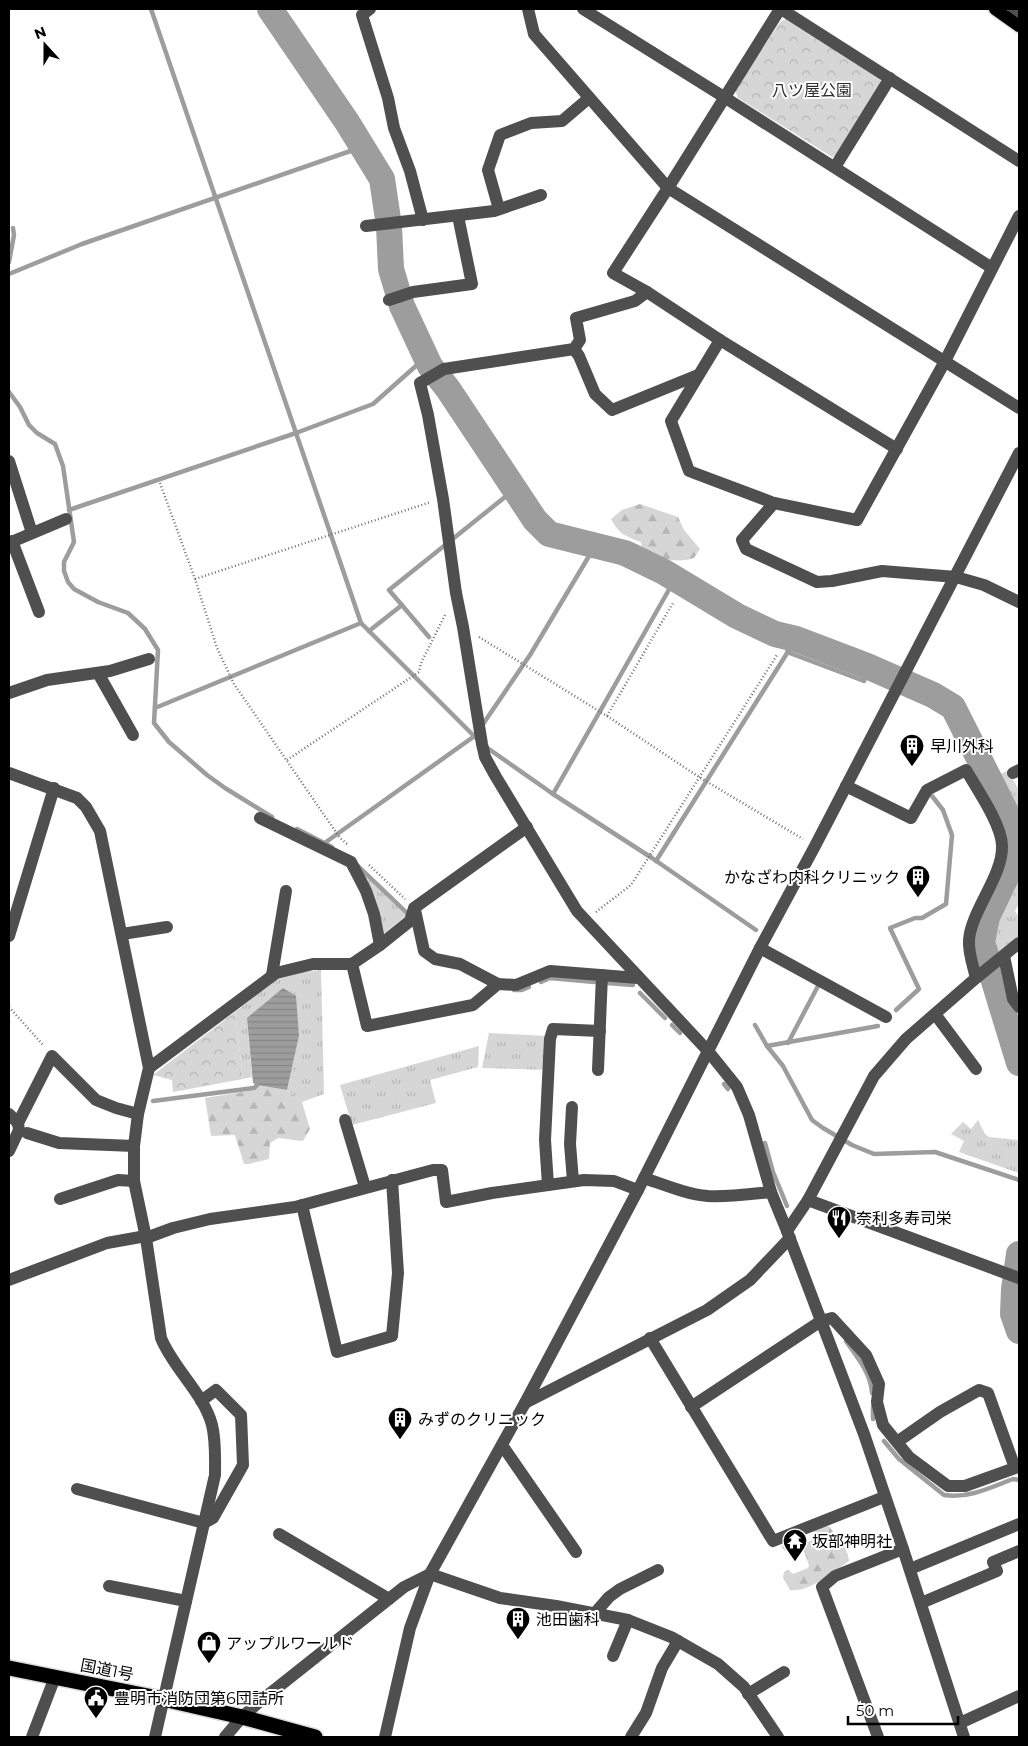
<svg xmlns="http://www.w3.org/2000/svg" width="1028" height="1746" viewBox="0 0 1028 1746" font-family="Montserrat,'Noto Sans JP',sans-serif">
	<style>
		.grass { fill: url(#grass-tufts) }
		.forest { fill: url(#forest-firs) }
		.park { fill: url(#park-crowns) }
		.water { fill: url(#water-rules) }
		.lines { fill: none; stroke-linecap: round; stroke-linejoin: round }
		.stream { stroke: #9d9d9d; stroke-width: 4.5 }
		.river { stroke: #9d9d9d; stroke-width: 26 }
		.major-casing { stroke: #dbdbdb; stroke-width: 15 }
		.highway-casing { stroke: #dbdbdb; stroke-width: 18 }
		.path { stroke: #717171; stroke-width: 2.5; stroke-dasharray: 1 2.5; stroke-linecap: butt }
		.minor { stroke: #4f4f4f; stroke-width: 12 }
		.major { stroke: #000; stroke-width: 12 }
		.highway { stroke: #000; stroke-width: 15 }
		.labels { text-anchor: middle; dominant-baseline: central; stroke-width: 4; stroke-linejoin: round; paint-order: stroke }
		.park-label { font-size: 16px; fill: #2d2d2d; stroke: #fff }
		.poi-label { font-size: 16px; fill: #000; stroke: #fff; text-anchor: start }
		.street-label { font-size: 16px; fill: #000; stroke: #fff }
	</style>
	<defs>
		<pattern id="grass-tufts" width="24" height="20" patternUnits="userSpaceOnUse" patternTransform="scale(1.25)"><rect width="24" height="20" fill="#d6d6d6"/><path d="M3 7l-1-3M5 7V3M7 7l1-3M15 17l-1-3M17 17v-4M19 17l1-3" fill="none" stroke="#b6b6b6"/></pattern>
		<pattern id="forest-firs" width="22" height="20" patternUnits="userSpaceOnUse" patternTransform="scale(1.25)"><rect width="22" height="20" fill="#d6d6d6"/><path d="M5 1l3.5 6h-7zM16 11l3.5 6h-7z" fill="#b6b6b6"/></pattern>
		<pattern id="park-crowns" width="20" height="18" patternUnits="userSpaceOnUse" patternTransform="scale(1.25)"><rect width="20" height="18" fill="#d6d6d6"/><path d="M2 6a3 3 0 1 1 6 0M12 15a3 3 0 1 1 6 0" fill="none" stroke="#b6b6b6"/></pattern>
		<pattern id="water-rules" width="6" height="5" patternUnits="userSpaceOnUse" patternTransform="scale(1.25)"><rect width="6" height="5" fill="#9d9d9d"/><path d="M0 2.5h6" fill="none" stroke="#858585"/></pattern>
	</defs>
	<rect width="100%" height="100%" fill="#fff"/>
	<g class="grass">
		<polygon points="1008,771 1019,790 1019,822 997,775"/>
		<polygon points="357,863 408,912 407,915 382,935"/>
		<polygon points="1019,866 1019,903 1015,911 1019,917 1019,936 991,958 989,943 993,926"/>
		<polygon points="321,970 324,1094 302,1102 287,1090 299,1036 247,1018 252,1077 243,1079 235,1012 280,977 295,973"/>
		<polygon points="489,1033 547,1036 548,1070 482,1068"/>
		<polygon points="479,1046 478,1067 430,1080 436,1103 352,1125 340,1085"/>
		<polygon points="978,1120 985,1134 989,1137 1019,1140 1019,1173 959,1152 964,1141 951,1134 963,1122 971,1129"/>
	</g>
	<g class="forest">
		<path d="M640,504L678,517L684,530L700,549L694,558C674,564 661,558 642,552L641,542C625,536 619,534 611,519L622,510Z"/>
		<polygon points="257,1085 287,1090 302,1102 310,1129 303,1141 278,1138 270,1143 269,1159 249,1164 244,1164 235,1135 211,1136 205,1098 255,1090"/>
		<path d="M826,1526L830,1527L836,1537L841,1539L848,1555L849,1561C834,1571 809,1593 790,1590L783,1578L784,1572L788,1570L793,1574L808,1568L809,1565L803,1549C797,1547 791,1552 785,1551L781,1547L787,1541L793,1540L796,1547L815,1539L813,1532L814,1531Z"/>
	</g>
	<g class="park">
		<polygon points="786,19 880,77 881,85 838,154 832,157 738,98 735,90 780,22"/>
		<polygon points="235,1012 243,1079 173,1092 172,1080 153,1075"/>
	</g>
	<polygon class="water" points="283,988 296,996 299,1036 287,1090 257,1085 253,1083 247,1018"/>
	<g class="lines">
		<g class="stream">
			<polyline points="151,9 361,623 478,740"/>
			<polyline points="9,262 14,235 13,228"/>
			<polyline points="9,274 82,244 362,147"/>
			<polyline points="9,392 20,407 29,425 37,433 55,444 63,466 74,542 64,562 64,571 68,582 74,589 98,602 128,613 145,629 158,650 154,723 169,742 207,775 225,788 272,817"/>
			<polyline points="69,510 296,433 373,404 426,357"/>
			<polyline points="369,631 402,605"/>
			<polyline points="429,637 389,590 515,489"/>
			<polyline points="787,652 864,681 869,667"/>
			<polyline points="155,708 361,623"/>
			<polyline points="481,727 530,655 595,546"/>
			<polyline points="486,747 553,794 652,858 756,930"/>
			<polyline points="553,794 675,579"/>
			<polyline points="297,829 332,847"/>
			<polyline points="326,842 476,735"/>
			<polyline points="656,861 796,639"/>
			<polyline points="358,866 406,912"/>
			<polyline points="541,982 550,978 594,982"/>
			<polyline points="607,983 633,985"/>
			<polyline points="514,990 522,990 529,987"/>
			<polyline points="640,993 665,1018"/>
			<polyline points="896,1010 919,989 890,928 915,918 922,918 946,904 952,835 943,810 932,796"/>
			<polyline points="672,1025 680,1033"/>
			<polyline points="755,1025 767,1046 783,1066 812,1120 823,1128 852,1145 874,1154 935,1152 1019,1180"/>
			<polyline points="788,1043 818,986"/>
			<polyline points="767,1046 878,1026"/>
			<polyline points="724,1084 728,1089"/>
			<polyline points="153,1101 254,1088 257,1085"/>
			<polyline points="765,1143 773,1172 787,1206"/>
			<path d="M846,1341C857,1357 871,1373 872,1393"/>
			<polyline points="873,1406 873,1419"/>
			<path d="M884,1441L899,1459L944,1495C968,1499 992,1487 1013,1479L1019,1480"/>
		</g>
		<g class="river">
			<polyline points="270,9 347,122 382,179 389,226 391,269 402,306 430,366 448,389 535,520 549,534 625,553 664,572 737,616 775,634 796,639 867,666 933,695 953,707 1011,822 1014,842 1008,873 987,917 982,942 1019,1063"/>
			<polyline points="1019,1254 1014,1289 1013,1314 1019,1331"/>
		</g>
		<defs>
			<polyline id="major" points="995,9 1019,26"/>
			<polyline id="highway" points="9,1668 163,1699 242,1717 315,1737"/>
		</defs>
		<use href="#major" class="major-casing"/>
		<use href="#highway" class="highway-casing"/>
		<g class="path">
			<polyline points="160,483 195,579 217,648 234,684 340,838 347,844"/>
			<polyline points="195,579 431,502"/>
			<polyline points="479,637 607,716 699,777 803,839"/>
			<polyline points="607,716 673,603"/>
			<polyline points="287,760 419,672 421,663 446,613"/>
			<polyline points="369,865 405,899"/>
			<polyline points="596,912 631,885 777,655"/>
			<polyline points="9,1007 44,1046"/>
		</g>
		<g class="minor">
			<polyline points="370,9 362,15 388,98 394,128 410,171 423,220"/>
			<polyline points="528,9 534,34 668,188 1019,408"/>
			<polyline points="583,9 724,97 992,268"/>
			<polyline points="780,9 668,188 613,273 647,292 720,340 897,449"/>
			<polyline points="781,9 1019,161"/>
			<polyline points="1010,19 1016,9"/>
			<polyline points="835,167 890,78"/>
			<polyline points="499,209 488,170 500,135 531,123 562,121 589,98"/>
			<polyline points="366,226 494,211 541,195"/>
			<polyline points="647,292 635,301 576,318 580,340 574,349 444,369 420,383 428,415 443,499 456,593 463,627 482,744 485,757 496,777 577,911 708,1051 737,1087 749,1115 771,1192 787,1231 864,1434 903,1549 964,1737"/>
			<polyline points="389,300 413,292 472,284 458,216"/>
			<polyline points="720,340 671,421 689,471 774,503 857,520 944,363 1019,216"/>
			<polyline points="574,349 579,356 595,394 612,410 698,375"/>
			<polyline points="9,461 32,533"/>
			<polyline points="774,503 742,540 746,549 817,582 832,581 882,571 956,577 984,585 1019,602"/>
			<polyline points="12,541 39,612"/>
			<polyline points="9,543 66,519"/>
			<polyline points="98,673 133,735"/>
			<polyline points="9,693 47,680 110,671 149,659"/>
			<path d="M9,773L77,798L86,807L100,831L149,1068L138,1114L134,1146V1181L146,1238L161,1338C173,1368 204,1394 212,1425C216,1441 215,1458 215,1475L155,1737"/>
			<polyline points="1013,773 1019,770"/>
			<path d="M846,786L911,818L927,790L966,770C977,789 1002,825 1002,846C1003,876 971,911 969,940C968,952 973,966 976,978"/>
			<polyline points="260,818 351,862 366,891 374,914 380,945"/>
			<polyline points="415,910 424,951 435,959 460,964 498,984 516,985 550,971 638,978"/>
			<polyline points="122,934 167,927"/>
			<polyline points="9,936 54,788"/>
			<polyline points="760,948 886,1017"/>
			<polyline points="1004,956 1013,999 1019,1007"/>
			<polyline points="352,964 367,1026 473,1005 498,984"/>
			<polyline points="272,975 286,891"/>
			<polyline points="935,1014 976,1069"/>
			<polyline points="149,1068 276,973 313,964 352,964 380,945 410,921 414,908 527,827"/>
			<polyline points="598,1070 602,975"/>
			<polyline points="572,1107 570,1144 573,1181"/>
			<polyline points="9,1114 18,1123"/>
			<polyline points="345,1120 365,1187"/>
			<polyline points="27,1133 59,1143 134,1146"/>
			<polyline points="9,1151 19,1130 18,1123 52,1056 96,1100 116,1108 138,1114"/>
			<path d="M644,1178C665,1185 686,1194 708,1196C729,1197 750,1194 771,1192"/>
			<polyline points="548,1185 545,1140 550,1039 553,1029 600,1031"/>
			<polyline points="60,1199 118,1180 134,1181"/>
			<polyline points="808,1200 1019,1278"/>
			<polyline points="302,1205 337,1352 392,1336 398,1273 392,1180"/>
			<polyline points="787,1231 808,1200 874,1076 906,1039 976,978 1019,943"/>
			<polyline points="146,1238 173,1228 210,1219 295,1207 433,1170 442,1170 446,1202 492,1193 584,1180 614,1181 638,1190"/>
			<polyline points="9,1280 107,1243 146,1236"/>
			<polyline points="650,1338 773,1541 884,1497"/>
			<polyline points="525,1403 707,1310 750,1280 790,1238"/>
			<polyline points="691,1407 821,1321 832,1318 866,1355 879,1384 877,1402 883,1425 909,1457 948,1486 965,1486 1015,1468 988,1393 979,1390 940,1412 897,1442"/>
			<polyline points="502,1445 576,1552"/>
			<polyline points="77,1489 204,1523 213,1518 243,1465 241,1415 216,1390 201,1401"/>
			<polyline points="279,1534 389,1599"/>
			<polyline points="910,1569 1019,1524"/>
			<polyline points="109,1586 186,1601"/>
			<polyline points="921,1603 997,1571 993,1562 1019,1551"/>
			<polyline points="595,1613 609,1597 620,1589 658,1570"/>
			<polyline points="613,1656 628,1620"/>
			<polyline points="748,1694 784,1672"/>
			<polyline points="960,1723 1019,1696"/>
			<polyline points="32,1737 55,1677"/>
			<polyline points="225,1737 242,1717 258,1703 404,1587 430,1574 500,1598 556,1606 628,1620 671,1637 718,1664 744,1687 778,1737"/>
			<polyline points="385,1737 410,1628 430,1574 525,1403 638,1190 760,948 815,846 1019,453"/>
			<polyline points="631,1737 646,1713 662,1668 678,1641"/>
			<polyline points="878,1737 822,1587 835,1576 903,1549"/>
		</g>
		<use href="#major" class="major"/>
		<use href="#highway" class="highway"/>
	</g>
	<defs>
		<symbol id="building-pin" viewBox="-11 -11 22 30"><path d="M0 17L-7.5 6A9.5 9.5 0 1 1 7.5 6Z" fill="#000" stroke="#fff"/><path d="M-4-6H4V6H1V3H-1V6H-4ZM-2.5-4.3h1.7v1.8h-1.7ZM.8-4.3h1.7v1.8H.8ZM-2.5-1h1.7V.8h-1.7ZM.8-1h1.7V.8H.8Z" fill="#fff"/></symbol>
		<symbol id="restaurant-pin" viewBox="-11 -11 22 30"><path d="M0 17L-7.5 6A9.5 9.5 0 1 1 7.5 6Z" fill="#000" stroke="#fff"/><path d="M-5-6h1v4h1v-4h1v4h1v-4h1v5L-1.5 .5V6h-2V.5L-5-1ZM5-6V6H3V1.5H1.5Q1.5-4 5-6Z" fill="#fff"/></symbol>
		<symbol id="temple-pin" viewBox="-11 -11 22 30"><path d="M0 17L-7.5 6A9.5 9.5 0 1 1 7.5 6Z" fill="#000" stroke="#fff"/><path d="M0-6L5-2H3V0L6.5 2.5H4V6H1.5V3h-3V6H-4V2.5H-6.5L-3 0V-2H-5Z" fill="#fff"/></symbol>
		<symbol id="shop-pin" viewBox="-11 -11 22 30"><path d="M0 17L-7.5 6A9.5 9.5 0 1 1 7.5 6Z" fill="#000" stroke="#fff"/><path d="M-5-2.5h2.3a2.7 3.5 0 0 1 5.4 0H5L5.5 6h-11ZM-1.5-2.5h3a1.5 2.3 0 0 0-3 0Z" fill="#fff"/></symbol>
		<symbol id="civic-pin" viewBox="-11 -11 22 30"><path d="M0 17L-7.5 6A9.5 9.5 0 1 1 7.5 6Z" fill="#000" stroke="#fff"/><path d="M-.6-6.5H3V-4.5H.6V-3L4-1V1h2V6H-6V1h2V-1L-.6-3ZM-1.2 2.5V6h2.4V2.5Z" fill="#fff"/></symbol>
	</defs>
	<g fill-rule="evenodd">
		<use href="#building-pin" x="898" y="732" width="28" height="38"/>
		<use href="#building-pin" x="904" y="863" width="28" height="38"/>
		<use href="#restaurant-pin" x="825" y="1204" width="28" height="38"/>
		<use href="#building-pin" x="386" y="1405" width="28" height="38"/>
		<use href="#temple-pin" x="781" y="1527" width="28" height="38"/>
		<use href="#building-pin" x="504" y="1605" width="28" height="38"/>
		<use href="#shop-pin" x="195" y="1629" width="28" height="38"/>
		<use href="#civic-pin" x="82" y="1684" width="28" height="38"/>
	</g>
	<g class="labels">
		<g class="park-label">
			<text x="812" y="90">八ツ屋公園</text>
		</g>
		<g class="poi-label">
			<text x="930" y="746">早川外科</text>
			<text x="900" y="877" text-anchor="end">かなざわ内科クリニック</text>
			<text x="856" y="1218">奈利多寿司栄</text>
			<text x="418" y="1419">みずのクリニック</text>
			<text x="812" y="1541">坂部神明社</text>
			<text x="536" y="1619">池田歯科</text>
			<text x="226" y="1643">アップルワールド</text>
			<text x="114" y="1698">豊明市消防団第6団詰所</text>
		</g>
		<g class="street-label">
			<text transform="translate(107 1670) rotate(11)">国道1号</text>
		</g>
	</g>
	<rect width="1028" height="1746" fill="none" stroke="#000000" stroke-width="20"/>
	<g transform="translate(45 45) rotate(339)" stroke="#ffffff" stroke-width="4" paint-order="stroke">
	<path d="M0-4L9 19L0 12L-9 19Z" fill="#000000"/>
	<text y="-8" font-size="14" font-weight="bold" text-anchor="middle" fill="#000000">N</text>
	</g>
	<path d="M848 1716v8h110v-8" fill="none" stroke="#000000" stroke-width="2.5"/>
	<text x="856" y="1716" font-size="15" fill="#000000" stroke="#ffffff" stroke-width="4" paint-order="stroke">50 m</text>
</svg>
